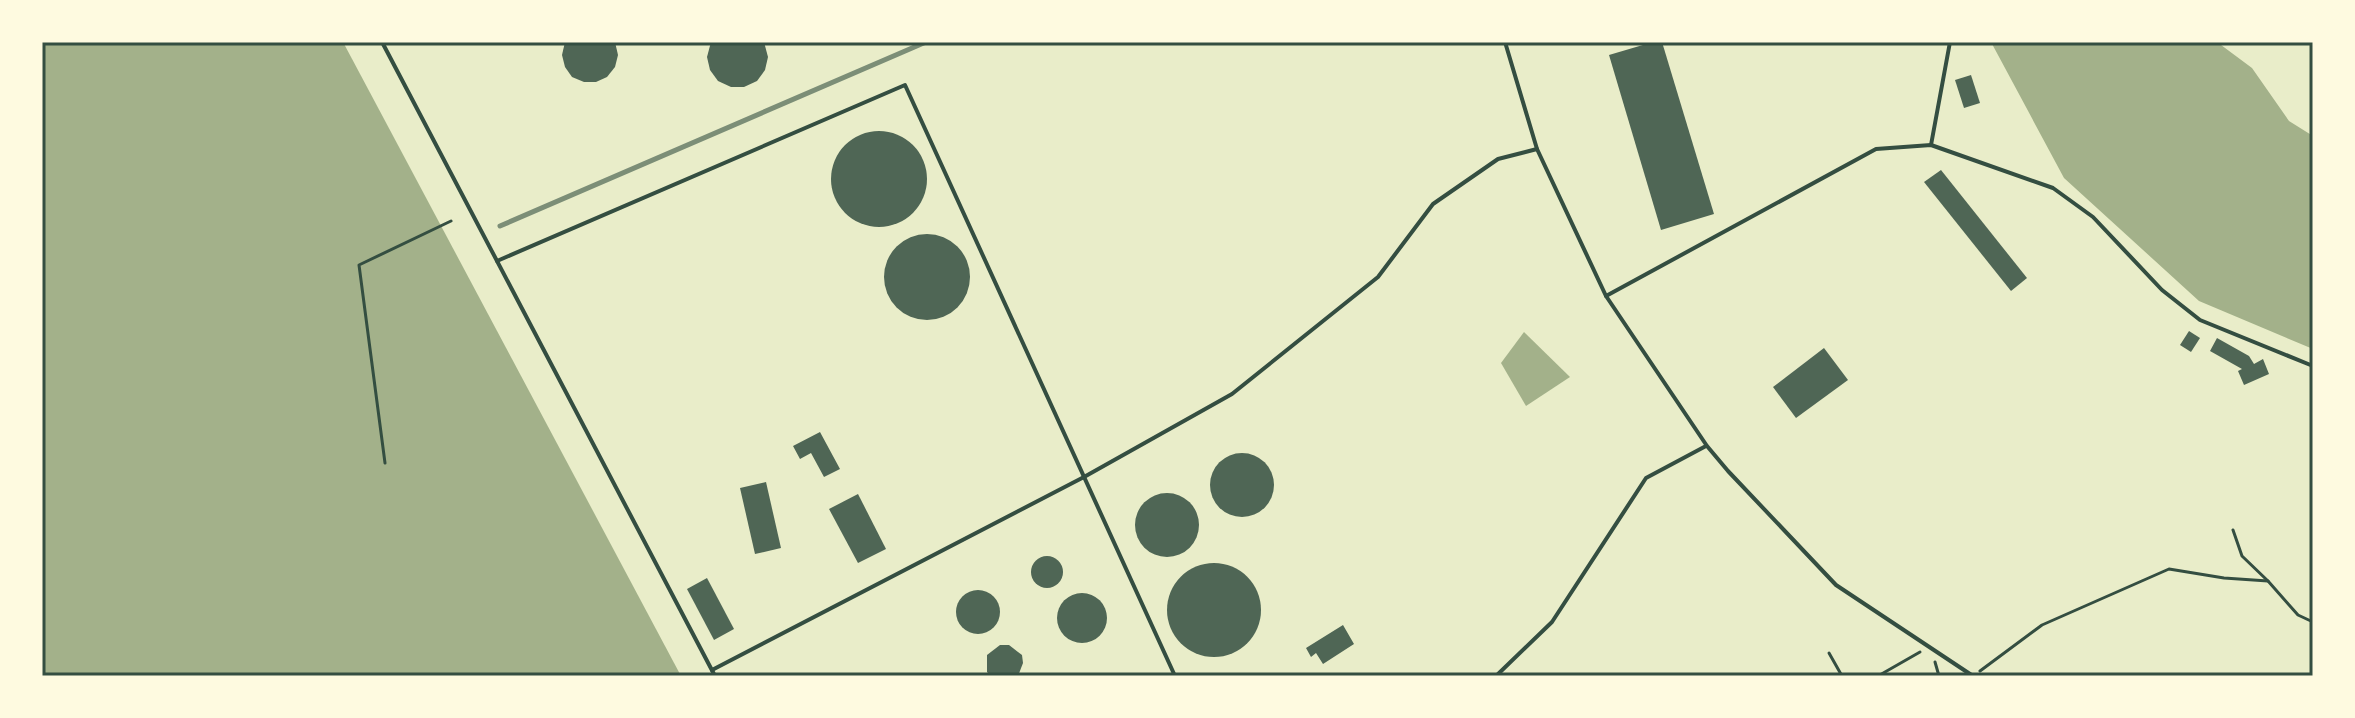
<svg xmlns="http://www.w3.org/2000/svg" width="2355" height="718" viewBox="0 0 2355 718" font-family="Manrope,sans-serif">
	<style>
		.water { fill: #a3b18a }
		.building { fill: #4f6655 }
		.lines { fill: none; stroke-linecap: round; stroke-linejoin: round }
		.path { stroke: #344e41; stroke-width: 3 }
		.service { stroke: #344e41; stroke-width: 4 }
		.rail { stroke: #7c8e77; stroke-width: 5 }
		.neatline { fill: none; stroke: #344e41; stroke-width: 3 }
	</style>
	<rect width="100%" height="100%" fill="#e9edc9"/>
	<g class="water">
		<polygon points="42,42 343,42 681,676 42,676"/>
		<polygon points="1991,42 2217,42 2252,68 2289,121 2313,136 2313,349 2199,301 2064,178"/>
		<polygon points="1524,332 1570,377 1526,406 1501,363"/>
	</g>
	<g class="building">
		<polygon points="565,42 615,42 618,55 615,67 607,77 596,82 584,82 572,77 565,67 562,55"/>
		<polygon points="711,42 764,42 768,57 765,70 757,81 744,87 731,87 718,81 710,70 707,57"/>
		<polygon points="1653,42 1662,42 1714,214 1661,230 1609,55"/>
		<polygon points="1971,75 1980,103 1964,108 1955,80"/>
		<circle cx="879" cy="179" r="48"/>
		<polygon points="1941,170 2027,278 2011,291 1924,182"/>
		<circle cx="927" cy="277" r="43"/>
		<polygon points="2189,331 2200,338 2191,352 2180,345"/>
		<polygon points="2217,338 2249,356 2254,364 2263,359 2269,374 2244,385 2238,371 2242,369 2210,351"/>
		<polygon points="1824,348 1848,380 1796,418 1773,387"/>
		<polygon points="820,432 840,469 824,477 811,453 800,459 793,446"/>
		<circle cx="1242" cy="485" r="32"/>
		<polygon points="766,482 781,548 755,554 740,488"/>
		<circle cx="1167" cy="525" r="32"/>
		<polygon points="858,494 886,549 858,563 829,509"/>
		<circle cx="1047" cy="572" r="16"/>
		<circle cx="1214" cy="610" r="47"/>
		<polygon points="707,578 734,629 714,640 687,589"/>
		<circle cx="978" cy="612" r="22"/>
		<circle cx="1082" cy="618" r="25"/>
		<polygon points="1343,625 1354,644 1323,664 1316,653 1311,657 1306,648"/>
		<polygon points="1000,645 1009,645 1022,655 1023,663 1018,676 991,676 987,672 987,655"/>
	</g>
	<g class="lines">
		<g class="path">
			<polyline points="385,463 359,265 451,221"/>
			<polyline points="2233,530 2242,556 2268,581 2298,615 2313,622"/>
			<polyline points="1829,653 1842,676"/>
			<polyline points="1935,662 1939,676"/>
			<polyline points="1980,671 2042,625 2169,569 2224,578 2268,581"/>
			<polyline points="1878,676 1920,652"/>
		</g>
		<g class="service">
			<polyline points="382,42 715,676"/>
			<polyline points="1505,42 1537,149 1606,296 1707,446 1728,471 1836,585 1973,676"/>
			<polyline points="1931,145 1950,42"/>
			<polyline points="497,261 905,85 1175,676"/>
			<polyline points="1606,296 1876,149 1931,145 2053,188 2093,217 2162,290 2200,320 2313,366"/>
			<polyline points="712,670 1084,477 1232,394 1378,277 1433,204 1498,159 1537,149"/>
			<polyline points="1496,676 1552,622 1646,478 1706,446"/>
		</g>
		<polyline class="rail" points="500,226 926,42"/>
	</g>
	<rect width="2355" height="718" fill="none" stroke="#fefae0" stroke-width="88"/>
	<rect x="44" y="44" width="2267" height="630" class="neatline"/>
</svg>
